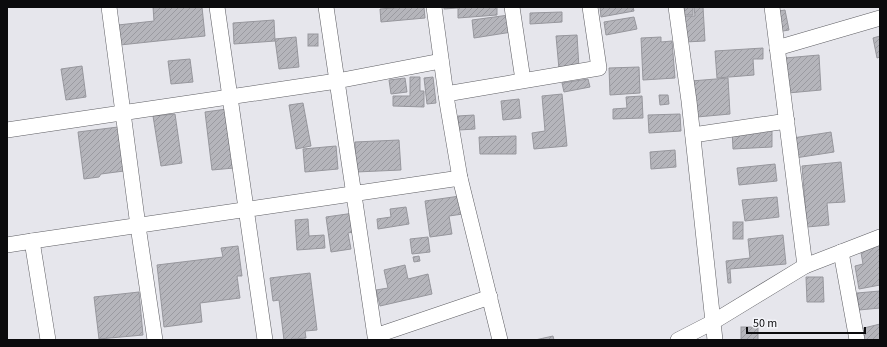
<svg xmlns="http://www.w3.org/2000/svg" width="887" height="347" viewBox="0 0 887 347" font-family="'Source Sans 3',sans-serif">
	<style>
		.building { fill: url(#building-hatch); stroke: #97979d }
		.lines { fill: none; stroke-linecap: round; stroke-linejoin: round }
		.street-casing { stroke: #5f5f64; stroke-width: 16 }
		.street { stroke: #fff; stroke-width: 15 }
	</style>
	<defs>
		<pattern id="building-hatch" width="6" height="6" patternUnits="userSpaceOnUse"><rect width="6" height="6" fill="#b5b5bb"/><path d="M-1 1l2-2M0 6l6-6M5 7l2-2" fill="none" stroke="#9a9aa0"/></pattern>
	</defs>
	<rect width="100%" height="100%" fill="#e6e6ec"/>
	<g class="building">
		<polygon points="153,7 202,7 205,36 120,45 118,25 154,21"/>
		<polygon points="405,7 424,7 425,18 381,22 380,9"/>
		<polygon points="444,7 497,7 497,15 458,18 458,8 444,9"/>
		<polygon points="600,7 633,7 634,11 601,17"/>
		<polygon points="684,7 693,7 693,15 685,15"/>
		<polygon points="694,7 703,7 705,41 685,42 684,16 695,16"/>
		<polygon points="785,10 789,30 777,32 773,12"/>
		<polygon points="562,12 562,22 530,24 530,13"/>
		<polygon points="509,15 512,32 474,38 472,20"/>
		<polygon points="634,17 637,29 606,35 604,22"/>
		<polygon points="274,20 275,41 234,44 233,23"/>
		<rect x="308" y="34" width="10" height="12"/>
		<polygon points="577,35 579,68 559,69 556,36"/>
		<polygon points="880,36 880,57 877,58 873,38"/>
		<polygon points="296,37 299,67 279,69 275,39"/>
		<polygon points="661,37 661,42 672,41 675,78 643,80 641,38"/>
		<polygon points="763,48 763,59 753,59 754,75 717,78 715,51"/>
		<polygon points="819,55 821,90 788,93 785,58"/>
		<polygon points="190,59 193,82 171,84 168,61"/>
		<polygon points="82,66 86,97 66,100 61,69"/>
		<polygon points="639,67 640,93 610,95 609,68"/>
		<polygon points="410,77 420,77 420,91 424,91 424,107 393,106 393,96 410,96"/>
		<polygon points="433,77 436,103 427,104 424,78"/>
		<polygon points="405,78 407,92 391,94 389,80"/>
		<polygon points="728,78 730,114 697,117 691,81"/>
		<polygon points="588,79 590,87 564,92 562,83"/>
		<polygon points="562,94 567,146 534,149 532,133 545,131 542,96"/>
		<polygon points="659,95 668,95 669,104 660,105"/>
		<polygon points="642,96 643,118 613,119 613,109 627,108 626,97"/>
		<polygon points="519,99 521,118 503,120 501,101"/>
		<polygon points="303,103 311,146 296,149 289,105"/>
		<polygon points="227,109 234,168 212,170 205,112"/>
		<polygon points="175,114 182,163 161,166 153,116"/>
		<polygon points="680,114 681,131 649,133 648,115"/>
		<polygon points="474,115 475,129 459,130 458,116"/>
		<polygon points="118,127 124,171 101,174 99,177 84,179 78,132"/>
		<polygon points="772,128 772,147 733,149 732,130"/>
		<polygon points="831,132 834,152 795,158 793,138"/>
		<polygon points="516,136 516,154 480,154 479,137"/>
		<polygon points="399,140 401,170 356,172 355,142"/>
		<polygon points="336,146 338,169 305,172 303,149"/>
		<polygon points="675,150 676,167 651,169 650,152"/>
		<polygon points="841,162 845,202 827,203 829,225 807,227 802,166"/>
		<polygon points="775,164 777,181 739,185 737,168"/>
		<polygon points="460,196 463,214 449,216 452,234 430,237 425,201"/>
		<polygon points="777,197 779,217 745,221 742,200"/>
		<polygon points="406,207 409,224 378,229 377,219 391,217 390,209"/>
		<polygon points="354,213 357,231 348,233 351,249 331,252 326,217"/>
		<polygon points="308,219 309,236 324,235 325,248 297,250 295,220"/>
		<rect x="733" y="222" width="10" height="17"/>
		<polygon points="783,235 786,264 730,269 731,283 728,283 726,261 750,258 748,239"/>
		<polygon points="428,237 430,252 412,254 410,239"/>
		<polygon points="880,243 880,285 859,289 855,266 863,264 860,247"/>
		<polygon points="238,246 242,276 237,276 240,298 200,303 202,322 164,327 157,265 223,257 221,248"/>
		<polygon points="419,256 420,261 414,262 413,257"/>
		<polygon points="405,265 408,279 428,274 432,294 380,306 376,290 388,288 384,270"/>
		<polygon points="310,273 317,330 305,331 306,338 284,340 279,300 273,301 270,278"/>
		<polygon points="806,277 823,277 824,302 807,302"/>
		<polygon points="880,291 880,308 859,310 857,293"/>
		<polygon points="139,292 143,335 99,339 94,297"/>
		<polygon points="880,324 880,340 862,340 860,329"/>
		<rect x="741" y="327" width="17" height="13"/>
		<polygon points="553,336 554,340 535,340"/>
	</g>
	<g class="lines">
		<defs>
			<g id="street">
				<polyline points="109,7 138,226 155,340"/>
				<polyline points="217,7 265,340"/>
				<polyline points="434,7 447,102 460,178 500,340"/>
				<polyline points="512,7 523,80"/>
				<polyline points="676,7 689,101 713,322 678,340"/>
				<polyline points="772,7 805,266 880,237"/>
				<polyline points="777,48 880,18"/>
				<polyline points="441,61 337,81 375,336 490,297"/>
				<polyline points="446,94 599,68 590,7"/>
				<polyline points="7,130 337,81 326,7"/>
				<polyline points="693,135 787,121"/>
				<polyline points="32,241 460,178"/>
				<polyline points="7,245 32,241 48,340"/>
				<polyline points="841,252 857,340"/>
				<polyline points="715,340 713,322 805,266"/>
			</g>
		</defs>
		<use href="#street" class="street-casing"/>
		<use href="#street" class="street"/>
	</g>
	<rect width="887" height="347" fill="none" stroke="#0b0b0d" stroke-width="16"/>
	<path d="M747 327v6h118v-6" fill="none" stroke="#0b0b0d" stroke-width="2"/>
	<text x="753" y="327" font-size="12" fill="#0b0b0d" stroke="#f3f4f9" stroke-width="3" paint-order="stroke">50 m</text>
</svg>
